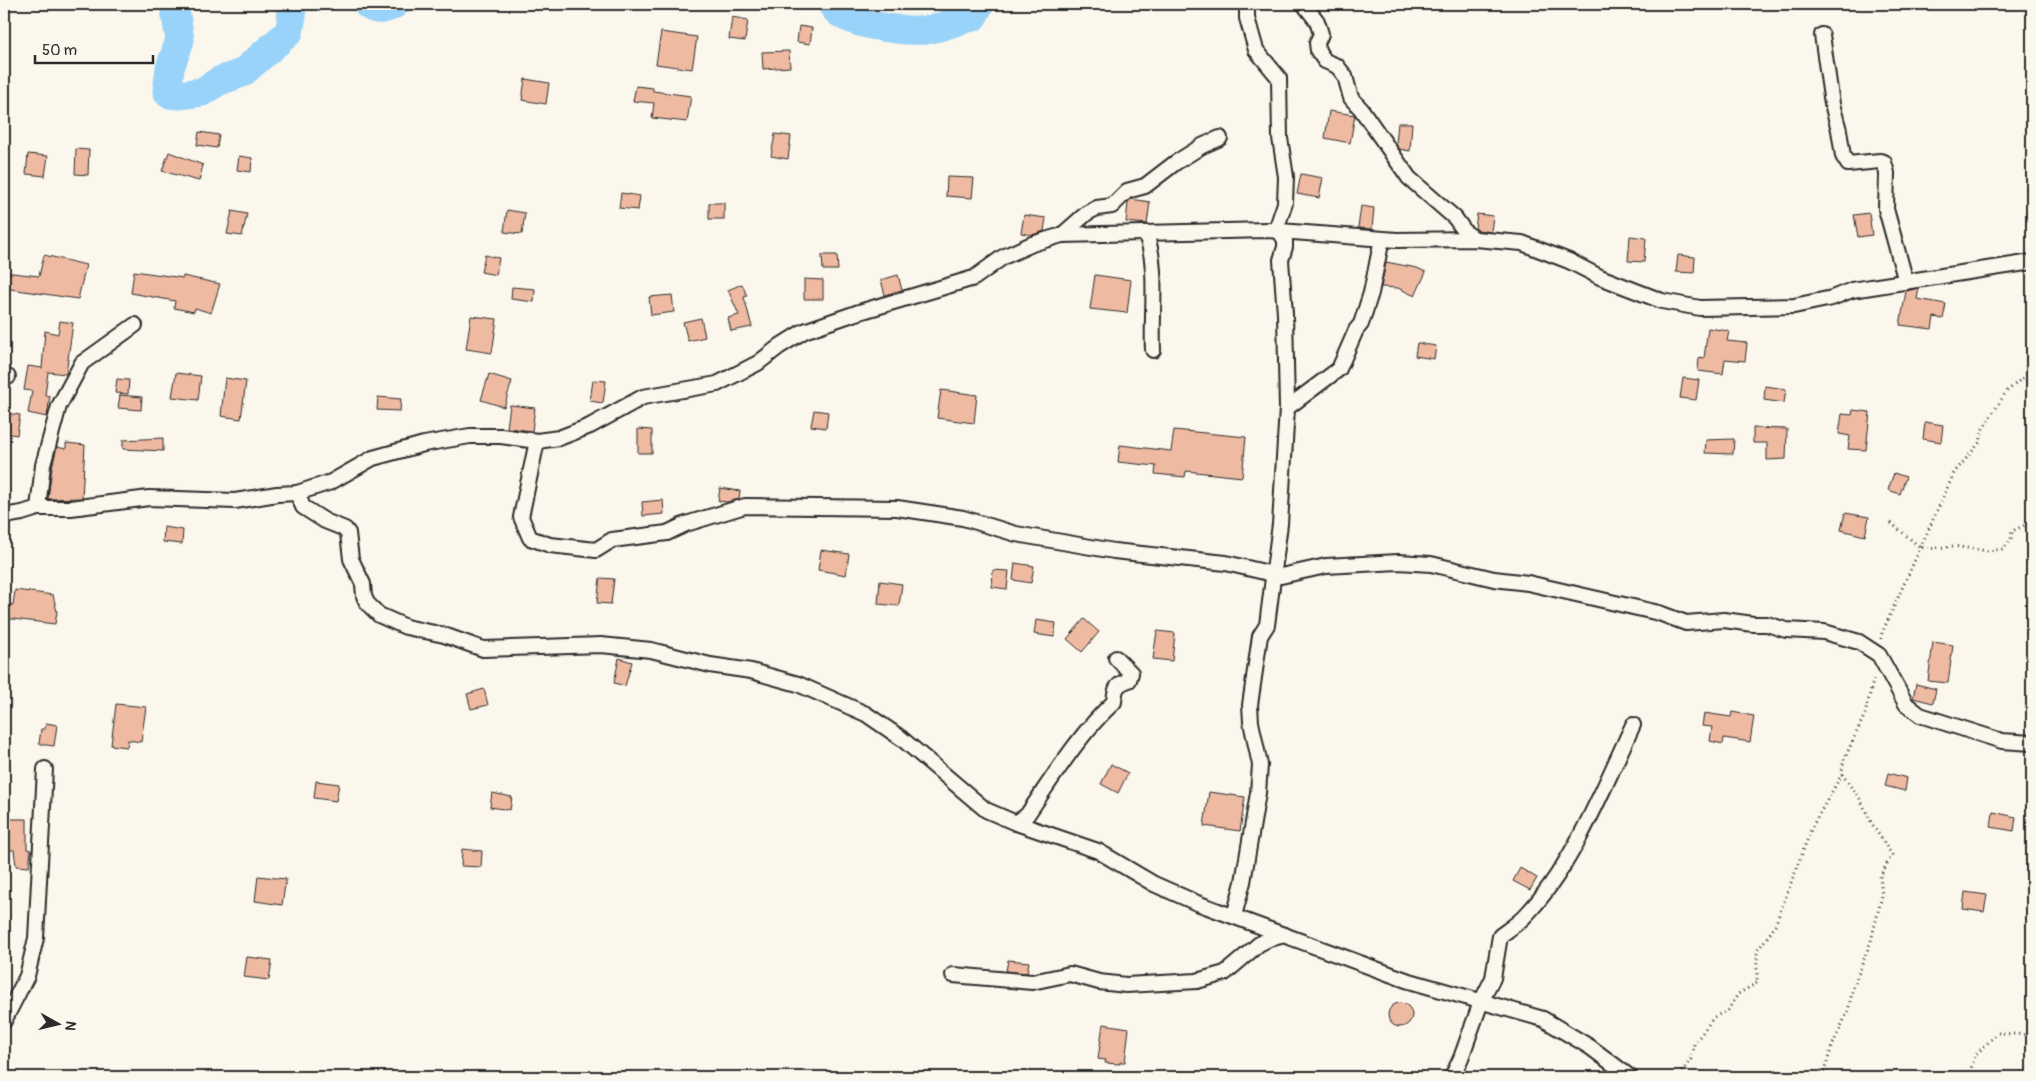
<svg xmlns="http://www.w3.org/2000/svg" width="2036" height="1081" viewBox="0 0 2036 1081" font-family="Pangolin,sans-serif">
	<style>
		.lines { fill: none; stroke-linecap: round; stroke-linejoin: round }
		.river { stroke: #99d3f9; stroke-width: 29 }
		.building { fill: #efbaa2; stroke: #2b2b2b }
		.street-casing { stroke: #2b2b2b; stroke-width: 18 }
		.path { stroke: #2b2b2b; stroke-width: 3; stroke-dasharray: 1 4; stroke-linecap: butt }
		.street { stroke: #fbf7ec; stroke-width: 14 }
	</style>
	<rect width="100%" height="100%" fill="#fbf7ec"/>
	<filter id="ink" filterUnits="userSpaceOnUse"><feTurbulence type="fractalNoise" baseFrequency=".02" numOctaves="2"/><feDisplacementMap in="SourceGraphic" scale="10" xChannelSelector="R" yChannelSelector="G"/><feConvolveMatrix kernelMatrix="1 2 1 2 8 2 1 2 1" color-interpolation-filters="sRGB"/></filter>
	<g filter="url(#ink)">
		<g class="lines">
			<g class="river">
				<polyline points="174,4 180,40 170,68 167,91 169,94 179,95 202,92 219,81 242,73 289,32 292,16 289,4"/>
				<path d="M367,4C375,12 386,10 395,4"/>
				<path d="M832,4C840,25 905,32 925,30C941,28 957,20 973,17L980,4"/>
			</g>
		</g>
		<g class="building">
			<polygon points="732,17 748,20 745,41 729,39"/>
			<polygon points="799,26 812,28 810,44 797,42"/>
			<polygon points="661,32 697,37 692,69 656,64"/>
			<polygon points="789,51 790,67 763,69 762,52"/>
			<polygon points="525,79 549,83 546,104 522,100"/>
			<polygon points="636,86 653,88 653,91 691,96 687,122 652,118 654,103 633,101"/>
			<polygon points="1329,111 1355,115 1350,143 1325,138"/>
			<polygon points="1398,123 1412,123 1410,151 1399,149 1396,144"/>
			<polygon points="199,132 219,135 217,148 197,145"/>
			<polygon points="775,134 791,136 788,159 771,156"/>
			<polygon points="76,149 89,150 88,175 75,174"/>
			<polygon points="169,152 203,165 199,181 162,171"/>
			<polygon points="28,154 48,156 45,176 26,174"/>
			<polygon points="239,156 252,158 251,172 237,170"/>
			<polygon points="1301,174 1323,178 1319,198 1297,194"/>
			<polygon points="947,177 974,178 972,198 946,196"/>
			<polygon points="621,193 640,196 638,210 619,208"/>
			<polygon points="1131,199 1150,202 1147,224 1126,222 1128,202"/>
			<rect x="709" y="203" width="15" height="16"/>
			<polygon points="1361,206 1374,208 1372,229 1358,228"/>
			<polygon points="507,210 525,213 522,234 504,232"/>
			<polygon points="232,211 247,214 242,236 227,234"/>
			<polygon points="1869,213 1872,235 1858,237 1854,215"/>
			<polygon points="1477,214 1493,216 1491,232 1478,230 1475,228"/>
			<polygon points="1024,215 1046,218 1044,231 1032,235 1021,233"/>
			<polygon points="1630,236 1646,238 1644,262 1628,261"/>
			<polygon points="44,255 86,265 78,299 4,288 4,272 39,276"/>
			<polygon points="485,255 499,258 496,275 481,272"/>
			<polygon points="822,255 837,255 838,270 823,270"/>
			<polygon points="1678,255 1695,257 1694,273 1676,272"/>
			<polygon points="1386,262 1417,268 1426,272 1415,296 1398,288 1381,287"/>
			<polygon points="134,271 183,278 183,276 220,284 211,313 195,308 194,312 174,308 175,301 131,293"/>
			<polygon points="898,275 902,290 885,295 881,280"/>
			<polygon points="1095,275 1131,280 1127,313 1090,309"/>
			<polygon points="804,279 823,280 823,299 804,299"/>
			<polygon points="742,284 747,296 744,297 752,327 731,331 728,318 739,315 728,290"/>
			<polygon points="512,287 535,289 534,302 511,299"/>
			<polygon points="1919,288 1917,299 1946,304 1943,319 1934,317 1932,329 1900,325 1906,291"/>
			<polygon points="672,295 674,312 651,315 649,297"/>
			<polygon points="471,316 497,319 492,353 466,349"/>
			<polygon points="701,318 705,337 688,341 683,322"/>
			<polygon points="60,321 73,323 66,374 48,372 45,395 50,396 47,417 28,413 32,391 24,390 28,366 42,368 45,331 58,334"/>
			<polygon points="1708,328 1729,331 1727,341 1747,343 1745,361 1725,359 1723,374 1698,371 1699,357 1704,358"/>
			<polygon points="1417,343 1436,346 1434,359 1415,356"/>
			<polygon points="176,373 201,376 198,400 172,397"/>
			<polygon points="489,374 512,381 504,407 481,400"/>
			<polygon points="225,378 246,381 241,419 221,416"/>
			<polygon points="1683,378 1699,380 1696,400 1680,398"/>
			<polygon points="117,379 129,380 128,394 115,393"/>
			<polygon points="593,380 606,381 603,403 590,401"/>
			<polygon points="1765,386 1786,389 1784,403 1764,400"/>
			<polygon points="941,390 977,395 974,423 937,418"/>
			<polygon points="120,395 142,397 141,410 118,408"/>
			<polygon points="378,397 401,399 400,411 377,410"/>
			<polygon points="510,405 535,408 532,431 507,428"/>
			<polygon points="814,410 828,412 826,428 811,426"/>
			<polygon points="1853,410 1870,412 1866,450 1848,449 1850,436 1839,434 1842,414 1852,415"/>
			<polygon points="4,413 20,415 17,435 4,433"/>
			<polygon points="1925,422 1943,425 1941,442 1923,439"/>
			<polygon points="1753,428 1787,429 1786,459 1767,460 1767,443 1753,443"/>
			<polygon points="638,429 652,430 652,453 638,453"/>
			<polygon points="1174,430 1246,437 1242,477 1186,471 1185,477 1155,474 1156,466 1118,462 1120,445 1171,451"/>
			<polygon points="163,438 163,451 123,449 123,440"/>
			<polygon points="1734,439 1733,454 1705,453 1706,440"/>
			<polygon points="66,443 85,445 82,498 48,499 52,467 57,447 66,449"/>
			<polygon points="1894,473 1906,477 1900,494 1888,490"/>
			<polygon points="720,488 740,491 739,499 727,502 718,501"/>
			<polygon points="663,500 664,514 643,516 642,502"/>
			<polygon points="1845,513 1869,517 1865,536 1841,530"/>
			<polygon points="164,527 183,530 182,544 163,542"/>
			<polygon points="821,550 849,554 846,575 818,570"/>
			<polygon points="1015,563 1034,566 1031,583 1013,580"/>
			<polygon points="993,570 1009,571 1007,589 992,587"/>
			<polygon points="600,578 614,579 611,604 597,603"/>
			<polygon points="880,581 902,584 899,606 878,604"/>
			<polygon points="15,590 53,595 57,612 55,624 4,618 4,603 13,605"/>
			<polygon points="1084,619 1099,632 1082,652 1067,639"/>
			<polygon points="1036,620 1056,623 1054,637 1034,634"/>
			<polygon points="1157,631 1175,633 1172,661 1153,659"/>
			<polygon points="1933,642 1953,645 1948,683 1928,681"/>
			<polygon points="619,658 632,662 625,686 614,683"/>
			<polygon points="1916,684 1936,689 1933,703 1913,698"/>
			<polygon points="484,689 488,705 471,709 467,694"/>
			<polygon points="116,704 146,707 141,742 128,740 127,747 111,745"/>
			<polygon points="1732,712 1754,716 1750,742 1724,738 1723,744 1710,741 1712,727 1702,726 1704,713 1731,717"/>
			<polygon points="46,723 57,725 54,746 39,744 41,729 45,729"/>
			<polygon points="1111,764 1128,773 1118,793 1101,784"/>
			<polygon points="1888,773 1907,778 1905,791 1885,786"/>
			<polygon points="316,781 339,784 336,801 314,798"/>
			<polygon points="1209,792 1245,797 1240,831 1204,826"/>
			<polygon points="492,793 512,797 510,810 490,807"/>
			<polygon points="1993,812 2016,817 2014,831 1991,827"/>
			<polygon points="4,819 27,819 27,849 31,850 29,867 16,866 14,850 4,850"/>
			<polygon points="462,849 482,851 481,867 461,866"/>
			<polygon points="1520,868 1537,878 1530,890 1513,881"/>
			<polygon points="258,876 286,879 282,905 255,901"/>
			<polygon points="1965,892 1987,895 1984,912 1963,909"/>
			<polygon points="247,957 272,960 269,980 244,977"/>
			<polygon points="1008,960 1029,962 1027,973 1006,971"/>
			<circle cx="1400" cy="1015" r="12"/>
			<polygon points="1103,1024 1129,1028 1125,1062 1120,1062 1120,1064 1105,1063 1106,1060 1098,1059"/>
		</g>
		<g class="lines">
			<defs>
				<g id="street">
					<polyline points="1309,4 1306,7 1317,21 1321,34 1317,43 1318,51 1325,61 1337,66 1345,76 1351,98 1361,109 1409,178 1455,218 1465,232 1475,239"/>
					<polyline points="1822,35 1832,104 1839,130 1843,156 1848,164 1880,161 1884,162 1887,173 1886,209 1906,282"/>
					<path d="M1145,233C1159,262 1151,316 1153,350"/>
					<polyline points="1062,235 1087,213 1097,208 1112,206 1127,191 1145,186 1175,163 1202,146 1220,138"/>
					<polyline points="4,377 8,377"/>
					<polyline points="1287,408 1339,369 1356,330 1361,324 1371,293 1382,239"/>
					<polyline points="537,441 521,517 530,538 550,545 596,550 612,540 667,533 686,524 745,506 897,508 963,518 1016,534 1114,551 1226,563 1281,576 1326,566 1398,562 1431,564 1494,579 1528,583 1659,613 1686,623 1724,620 1753,624 1767,624 1786,630 1824,632 1859,642 1879,655 1906,704 1920,715 2002,741 2032,743"/>
					<polyline points="297,493 303,507 325,521 345,529 348,533 351,559 363,584 364,596 367,603 379,615 406,627 444,635 483,649 601,645 651,650 710,665 751,671 798,684 866,714 901,738 986,810 1016,823 1098,851 1154,884 1197,903 1406,980 1543,1019 1590,1047 1630,1077"/>
					<polyline points="38,508 43,465 59,406 82,363 135,325"/>
					<polyline points="4,516 22,513 38,508 71,508 149,498 235,501 277,494 297,493 331,482 373,458 424,444 470,436 501,436 537,441 559,438 590,426 643,397 717,384 758,363 780,346 804,331 856,313 974,278 1003,257 1032,244 1062,235 1267,230 1397,240 1475,239 1522,243 1569,261 1600,277 1662,301 1700,308 1794,306 1832,298 1852,290 2032,262"/>
					<path d="M1016,823L1027,815C1054,776 1079,734 1114,702C1115,689 1116,684 1129,680L1131,673L1116,658"/>
					<polyline points="1234,916 1243,882 1258,793 1260,765 1251,722 1250,705 1260,636 1267,625 1280,524 1287,408 1285,314 1281,260 1285,247 1285,240 1277,227 1285,203 1286,177 1280,138 1279,78 1256,50 1247,18 1247,4"/>
					<polyline points="953,975 1032,982 1070,974 1099,982 1126,985 1197,981 1225,973 1259,944 1269,939 1285,935"/>
					<polyline points="4,1021 27,976 36,938 45,769"/>
					<path d="M1452,1077L1461,1058L1481,1002L1493,978L1500,936C1508,930 1517,924 1524,917C1573,867 1603,788 1633,725"/>
				</g>
			</defs>
			<use href="#street" class="street-casing"/>
			<g class="path">
				<polyline points="1891,523 1920,547 1929,549 1953,546 1988,551 2003,549 2011,540 2012,531 2032,522"/>
				<polyline points="1881,639 1882,633 1954,473 1980,442 1983,429 2006,392 2032,370"/>
				<polyline points="1681,1077 1682,1072 1691,1059 1694,1044 1714,1017 1728,1010 1738,994 1757,983 1757,951 1774,928 1812,827 1842,774 1843,762 1865,714 1874,677"/>
				<polyline points="1822,1077 1833,1044 1848,1011 1853,988 1871,941 1882,896 1880,876 1892,855 1872,824 1860,799 1842,774"/>
				<polyline points="1968,1077 1976,1054 1998,1033 2032,1035"/>
			</g>
			<use href="#street" class="street"/>
		</g>
	</g>
	<rect width="2036" height="1081" fill="none" stroke="#fbf7ec" stroke-width="20"/>
	<rect x="10" y="10" width="2016" height="1061" fill="none" stroke="#2b2b2b" stroke-width="2" filter="url(#ink)"/>
	<g transform="translate(58 1024) rotate(98)" stroke="#fbf7ec" stroke-width="4" paint-order="stroke">
	<path d="M0-4L9 19L0 12L-9 19Z" fill="#2b2b2b"/>
	<text y="-8" font-size="14" font-weight="bold" text-anchor="middle" fill="#2b2b2b">N</text>
	</g>
	<path d="M35 55v8h118v-8" fill="none" stroke="#2b2b2b" stroke-width="2.5"/>
	<text x="42" y="55" font-size="15" fill="#2b2b2b" stroke="#fbf7ec" stroke-width="4" paint-order="stroke">50 m</text>
</svg>
